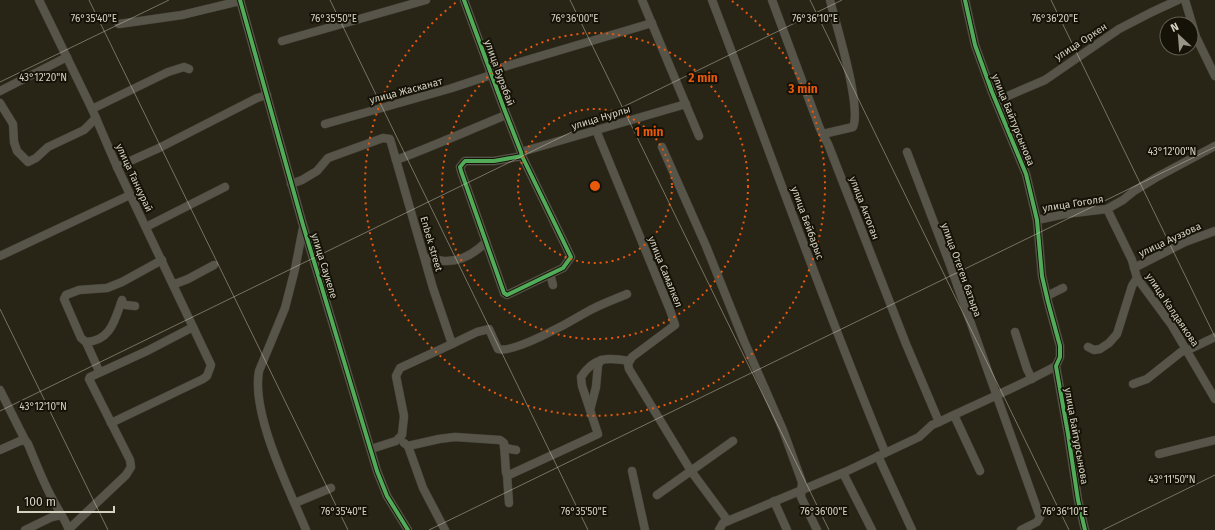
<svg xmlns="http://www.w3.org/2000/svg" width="1215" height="530" viewBox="0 0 1215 530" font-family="'Fira Sans',sans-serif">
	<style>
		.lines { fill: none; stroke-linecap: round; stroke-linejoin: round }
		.minor-casing { stroke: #444136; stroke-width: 9 }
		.minor { stroke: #575549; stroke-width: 8 }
		.cycleway-casing { stroke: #151307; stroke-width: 6 }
		.cycleway { stroke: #51ab58; stroke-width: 4 }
		.ticks { fill: none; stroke: #d6d2c2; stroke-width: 1; stroke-opacity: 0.45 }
		.ring { fill: none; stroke: #e8590c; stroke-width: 2; stroke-dasharray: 2 4 }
		.labels { text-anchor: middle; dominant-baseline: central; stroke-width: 4; stroke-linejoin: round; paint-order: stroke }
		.street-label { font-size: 10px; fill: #d6d2c2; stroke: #151307 }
		.ticks-label { font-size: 10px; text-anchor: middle; fill: #d6d2c2; stroke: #151307; stroke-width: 4; stroke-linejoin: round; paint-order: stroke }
		.centre { fill: #e8590c; stroke: #151307; stroke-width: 2 }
		.ring-label { font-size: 12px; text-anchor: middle; font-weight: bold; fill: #e8590c; stroke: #151307; stroke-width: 4; stroke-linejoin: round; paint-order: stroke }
	</style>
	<rect width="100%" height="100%" fill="#282516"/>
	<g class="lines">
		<defs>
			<g id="minor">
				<polyline points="39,0 92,109 117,167 211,365 207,376 203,379 111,423"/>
				<polyline points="240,0 303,225 377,471 387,496 408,530"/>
				<polyline points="464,0 503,106 521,152 522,156 571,257 563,268 507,295 504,293 461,171 460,167 465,161 494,161 522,156"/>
				<polyline points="642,0 699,136"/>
				<path d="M712,0C770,151 823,303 885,452"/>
				<polyline points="772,0 820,129 828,144 906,344 939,422"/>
				<polyline points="965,0 975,45 992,92 1026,174 1037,220 1042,276 1048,302 1060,346 1060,357 1056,366 1057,372 1068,434 1078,500 1085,530"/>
				<polyline points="1185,0 1196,37 1215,76"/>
				<polyline points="119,24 182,15 240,1"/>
				<polyline points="282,41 426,0"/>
				<polyline points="490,71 652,23"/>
				<polyline points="0,91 67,57"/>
				<polyline points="996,101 1045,80 1119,29 1152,12 1178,0"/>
				<polyline points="0,103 13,124 14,142 17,151 28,162 36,158 48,147 84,130 96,118"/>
				<polyline points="92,109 168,72 184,67 189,69"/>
				<polyline points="325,124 452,88 491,75"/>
				<polyline points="596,130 670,310 675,325 632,357 628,364 629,369 691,471 728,521"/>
				<path d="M823,134L853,127C862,106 836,25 830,0"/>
				<polyline points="662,147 706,246 744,341 783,430 802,482 801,497 817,530"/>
				<polyline points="521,152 686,104"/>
				<polyline points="907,152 949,262 1040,517 1037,522 1021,530"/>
				<path d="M396,160C434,146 469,130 506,115"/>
				<polyline points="117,167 159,148 257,98 267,95"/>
				<polyline points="291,184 302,180 317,171 328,158 383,138 390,139 433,288 452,344 400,368 396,376 404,416 402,435 396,441 371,449"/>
				<polyline points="1107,209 1132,260 1137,278 1171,324 1215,399"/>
				<polyline points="1037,220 1065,214 1107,209 1123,200 1134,191 1157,177 1215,146"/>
				<polyline points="146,227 225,187"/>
				<path d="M303,228L295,269L285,308L259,371C251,414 289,489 306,530"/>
				<polyline points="0,256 130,195"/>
				<path d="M425,258C432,258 438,260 444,261C461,262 475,253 486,242"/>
				<polyline points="1134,268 1185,242 1215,231"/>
				<polyline points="550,274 553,285"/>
				<polyline points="172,282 175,284 188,279 214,265"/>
				<polyline points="1047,296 1063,288"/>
				<polyline points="121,303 126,305 135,306"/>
				<polyline points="1015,332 1027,369 1032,379"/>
				<path d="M86,342C111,341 115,319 122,300"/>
				<path d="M452,344L477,332L489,329L498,349C513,354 570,322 585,313C598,305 613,300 627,294"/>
				<polyline points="1088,347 1094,350 1100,349 1109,343 1117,334 1132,286 1137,278"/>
				<polyline points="99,371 86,342 81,338 64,299 66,295 79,290 107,288 122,282 162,260"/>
				<polyline points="1133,384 1147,379 1181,352 1188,350 1215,337"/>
				<polyline points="0,390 25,440"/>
				<polyline points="590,410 596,387 598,365 601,360"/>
				<polyline points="954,415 980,471"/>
				<polyline points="404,443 408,446 423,488 445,530"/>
				<path d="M408,446L439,439L455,437L500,440L504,443L506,473L509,475L598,434L582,386L581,377C594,357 607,357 629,361"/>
				<polyline points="504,447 510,449 516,450"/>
				<path d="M0,450L20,441L25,440L28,444C36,463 43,482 53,500C58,510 65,519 69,530"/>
				<polyline points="1159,454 1215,440"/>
				<polyline points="878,456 912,530"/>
				<polyline points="632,471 645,530"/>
				<polyline points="843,473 872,530"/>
				<polyline points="507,475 509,503"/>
				<polyline points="657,495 733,441"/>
				<polyline points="774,501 787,530"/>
				<polyline points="295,503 331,488"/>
				<polyline points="69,529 126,475 131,467 130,460 89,379 90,377 147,351 193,327"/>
				<polyline points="25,530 52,517 61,515"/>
				<path d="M719,530L723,523L845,472L919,437L932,425L939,422C978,403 1018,387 1056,366"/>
			</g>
		</defs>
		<use href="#minor" class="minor-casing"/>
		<use href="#minor" class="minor"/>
		<defs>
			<g id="cycleway">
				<polyline points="240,0 303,225 377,471 387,496 408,530"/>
				<polyline points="464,0 503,106 521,152 522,156 571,257 563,268 507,295 504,293 461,171 460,167 465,161 494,161 522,156"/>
				<polyline points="965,0 975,45 992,92 1026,174 1037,220 1042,276 1048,302 1060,346 1060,357 1056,366 1057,372 1068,434 1078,500 1085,530"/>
			</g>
		</defs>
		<use href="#cycleway" class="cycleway-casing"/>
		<use href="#cycleway" class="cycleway"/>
	</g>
	<path class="ticks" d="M89,0L348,530M330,0L588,530M570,0L829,530M810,0L1069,530M1051,0L1215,337M0,82L169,0M0,309L108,530M0,411L842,0M429,530L1215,147M1103,530L1215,475"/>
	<g class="ring">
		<circle cx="595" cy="186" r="77"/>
		<circle cx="595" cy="186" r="153"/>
		<path d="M732 1A230 230 0 1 1 458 1"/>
	</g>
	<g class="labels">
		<g class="street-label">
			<text transform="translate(1081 42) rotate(-33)">улица Оркен</text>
			<text transform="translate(499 73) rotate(70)">улица Бурабай</text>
			<text transform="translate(406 91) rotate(-15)">улица Жасканат</text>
			<text transform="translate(601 118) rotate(-17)">улица Нурлы</text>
			<text transform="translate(1013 120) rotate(68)">улица Байтурсынова</text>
			<text transform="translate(134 178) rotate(65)">улица Танкурай</text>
			<text transform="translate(1073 204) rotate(-9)">улица Гоголя</text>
			<text transform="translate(864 208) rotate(69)">улица Актоган</text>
			<text transform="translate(807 223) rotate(70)">улица Бейбарыс</text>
			<text transform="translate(1170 240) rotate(-25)">улица Ауэзова</text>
			<text transform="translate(431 244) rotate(74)">Enbek street</text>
			<text transform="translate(324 266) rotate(73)">улица Саукеле</text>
			<text transform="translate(961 270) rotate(70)">улица Отеген батыра</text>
			<text transform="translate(665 272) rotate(68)">улица Самалкел</text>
			<text transform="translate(1172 310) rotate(56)">улица Калдаякова</text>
			<text transform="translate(1076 436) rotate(80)">улица Байтурсынова</text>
		</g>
	</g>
	<g class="ticks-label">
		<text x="94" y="22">76°35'40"E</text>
		<text x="334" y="22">76°35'50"E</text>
		<text x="575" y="22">76°36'00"E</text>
		<text x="815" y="22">76°36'10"E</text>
		<text x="1055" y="22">76°36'20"E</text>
		<text x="43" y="81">43°12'20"N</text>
		<text x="1172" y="155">43°12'00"N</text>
		<text x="43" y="410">43°12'10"N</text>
		<text x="1172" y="483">43°11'50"N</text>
		<text x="344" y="515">76°35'40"E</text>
		<text x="584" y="515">76°35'50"E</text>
		<text x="824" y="515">76°36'00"E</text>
		<text x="1065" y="515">76°36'10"E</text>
	</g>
	<circle cx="595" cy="186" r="6" class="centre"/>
	<g class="ring-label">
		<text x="703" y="82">2 min</text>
		<text x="803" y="93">3 min</text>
		<text x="649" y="136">1 min</text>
	</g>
	<g transform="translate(1179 36) rotate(334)"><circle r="19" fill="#151307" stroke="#625f52"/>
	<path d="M0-3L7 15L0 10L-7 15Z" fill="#999586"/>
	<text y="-6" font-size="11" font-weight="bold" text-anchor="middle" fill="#d6d2c2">N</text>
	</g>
	<path d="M18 506v6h96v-6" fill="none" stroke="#d6d2c2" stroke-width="2"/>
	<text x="24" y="506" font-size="12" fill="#d6d2c2" stroke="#151307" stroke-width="3" paint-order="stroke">100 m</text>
</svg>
